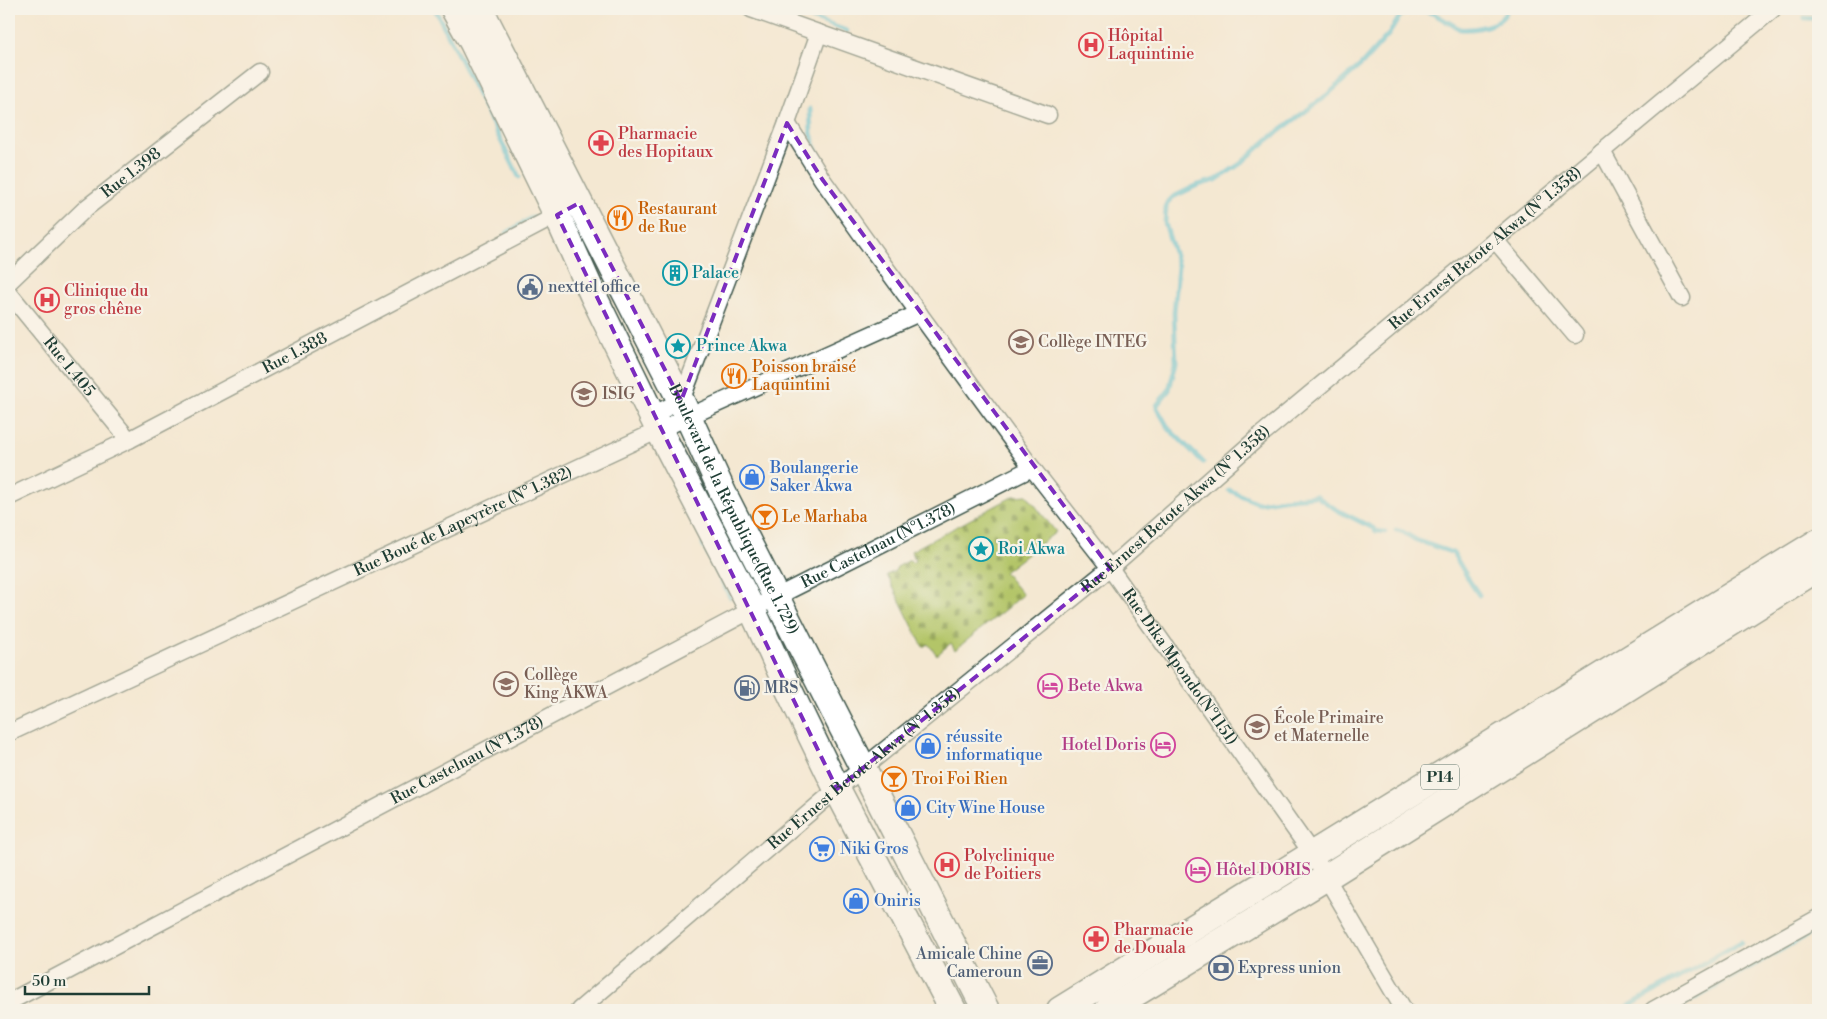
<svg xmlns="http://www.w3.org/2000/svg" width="1827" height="1019" viewBox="0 0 1827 1019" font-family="'Libre Bodoni',serif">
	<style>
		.cemetery { fill: url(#cemetery-stones); stroke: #69814e }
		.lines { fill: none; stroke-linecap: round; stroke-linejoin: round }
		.stream { stroke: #55bed2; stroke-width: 5 }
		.street-casing { stroke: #3f574c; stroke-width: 19 }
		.primary-casing { stroke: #3f574c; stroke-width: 29 }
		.street { stroke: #fff; stroke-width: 16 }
		.primary { stroke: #fff; stroke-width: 26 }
		.marked { fill: none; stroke: #7b2cbf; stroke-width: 4; stroke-dasharray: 10 6; stroke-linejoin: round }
		.labels { text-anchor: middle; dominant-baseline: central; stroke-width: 4.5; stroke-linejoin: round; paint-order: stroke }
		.shield { fill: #f7f3e8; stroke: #60746a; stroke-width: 1 }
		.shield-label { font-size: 15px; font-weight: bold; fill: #1f3d34 }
		.health-label { font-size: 16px; fill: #be3a42; stroke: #f7f3e8; text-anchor: start }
		.street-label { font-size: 16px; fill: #1f3d34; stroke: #f7f3e8 }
		.food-label { font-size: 16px; fill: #c56008; stroke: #f7f3e8; text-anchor: start }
		.culture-label { font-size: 16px; fill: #0d838f; stroke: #f7f3e8; text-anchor: start }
		.service-label { font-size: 16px; fill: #4e5e75; stroke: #f7f3e8; text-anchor: start }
		.education-label { font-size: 16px; fill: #785e54; stroke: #f7f3e8; text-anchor: start }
		.shop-label { font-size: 16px; fill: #366cbe; stroke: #f7f3e8; text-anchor: start }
		.hotel-label { font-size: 16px; fill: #b23c85; stroke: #f7f3e8; text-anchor: start }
	</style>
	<defs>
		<pattern id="cemetery-stones" width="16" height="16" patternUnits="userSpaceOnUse" patternTransform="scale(1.25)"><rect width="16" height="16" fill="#b3c568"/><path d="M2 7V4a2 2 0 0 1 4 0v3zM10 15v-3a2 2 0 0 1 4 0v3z" fill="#91a156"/></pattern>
	</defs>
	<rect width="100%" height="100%" fill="#f7f3e8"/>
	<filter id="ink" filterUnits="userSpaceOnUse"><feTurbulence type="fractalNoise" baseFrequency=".02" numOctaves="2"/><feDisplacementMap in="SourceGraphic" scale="10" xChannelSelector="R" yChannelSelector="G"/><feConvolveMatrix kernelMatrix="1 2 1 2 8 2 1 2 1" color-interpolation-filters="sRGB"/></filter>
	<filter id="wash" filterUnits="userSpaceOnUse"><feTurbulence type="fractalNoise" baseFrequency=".0096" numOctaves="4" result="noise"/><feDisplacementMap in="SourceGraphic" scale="20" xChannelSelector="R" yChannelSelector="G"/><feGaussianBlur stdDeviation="1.12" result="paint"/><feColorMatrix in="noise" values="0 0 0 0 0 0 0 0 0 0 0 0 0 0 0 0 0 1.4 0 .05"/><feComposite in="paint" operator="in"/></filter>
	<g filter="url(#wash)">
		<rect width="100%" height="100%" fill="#f4e8d2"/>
		<polygon class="cemetery" points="1027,495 1056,532 1004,572 1023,595 955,650 951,643 937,655 928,644 923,647 887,575 895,571 897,567 910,560 912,563 915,561 911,551 1014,496"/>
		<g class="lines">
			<g class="stream">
				<polyline points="435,9 519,177"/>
				<polyline points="787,9 847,31"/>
				<polyline points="1805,18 1818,19"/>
				<polyline points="810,109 811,133 819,160"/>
				<polyline points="507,233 533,217"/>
				<path d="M1203,462L1169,429L1157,408V405L1169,390L1176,362L1174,313L1178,266L1165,223L1166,207L1167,203L1173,197L1198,185L1216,180L1240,164L1266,141L1327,95L1362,64L1389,34L1400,16L1404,13L1419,9L1434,14L1460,29C1475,30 1503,26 1507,9"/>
				<polyline points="1229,490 1258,503 1283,499 1316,496 1337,510 1373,528 1376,531 1385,532"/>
				<polyline points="1396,530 1403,532 1416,540 1453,553 1468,578"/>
				<polyline points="703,544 730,597"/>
				<polyline points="1468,579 1479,595"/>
				<polyline points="1729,979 1818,929"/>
				<polyline points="1622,1010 1741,942"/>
				<polyline points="1674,1010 1723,983"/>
			</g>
		</g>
	</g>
	<g filter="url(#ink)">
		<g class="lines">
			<defs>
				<g id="street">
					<polyline points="751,9 1048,115"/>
					<path id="s1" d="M787,123L822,179L864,238L1032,468L1110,568L1313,855L1404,1010"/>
					<polyline points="1602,151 1682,298"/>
					<polyline points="1495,240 1575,335"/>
					<path id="s2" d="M9,282L86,208L260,72"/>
					<path id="s3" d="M9,293L129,440"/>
					<polyline points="652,415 681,401 787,123 819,33"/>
					<path id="s4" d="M9,497L129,440L565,211"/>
					<path id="s5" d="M9,733L659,430L919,313"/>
					<path id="s6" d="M9,1002L776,597L1032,468"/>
					<path id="s7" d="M579,1010L837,789L1110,568L1262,434L1773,9"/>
					<polyline points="1653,1010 1818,918"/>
				</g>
				<g id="primary">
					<polyline points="454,9 473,43 557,215 593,295 659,430 752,609 790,692 837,789 953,1010"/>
					<path id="s8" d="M480,9L681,401L723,493L986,1010"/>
					<polyline points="1060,1010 1818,542"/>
					<polyline points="1108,1010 1325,878 1818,568"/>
				</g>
			</defs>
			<use href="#street" class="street-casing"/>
			<use href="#primary" class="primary-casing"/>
			<use href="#street" class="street"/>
			<use href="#primary" class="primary"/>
		</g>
	</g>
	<path d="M0 0H1827V1019H0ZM787,123L822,179L1110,568L837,789L557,215L579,203L681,401Z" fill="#f4e8d2" fill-opacity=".55" fill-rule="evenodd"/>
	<path class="marked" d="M787,123L822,179L1110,568L837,789L557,215L579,203L681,401Z"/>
	<defs>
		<symbol id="hospital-ring" viewBox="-11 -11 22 22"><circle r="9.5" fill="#f7f3e8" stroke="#e0444e" stroke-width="1.5"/><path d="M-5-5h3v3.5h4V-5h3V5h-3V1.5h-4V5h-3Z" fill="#e0444e"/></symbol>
		<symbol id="pharmacy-ring" viewBox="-11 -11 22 22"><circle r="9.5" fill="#f7f3e8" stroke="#e0444e" stroke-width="1.5"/><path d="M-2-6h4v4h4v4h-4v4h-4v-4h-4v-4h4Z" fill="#e0444e"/></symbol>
		<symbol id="restaurant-ring" viewBox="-11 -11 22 22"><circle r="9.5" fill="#f7f3e8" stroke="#e8710a" stroke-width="1.5"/><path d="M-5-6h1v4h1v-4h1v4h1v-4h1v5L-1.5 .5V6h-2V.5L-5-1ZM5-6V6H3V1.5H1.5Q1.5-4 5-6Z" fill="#e8710a"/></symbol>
		<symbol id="building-ring" viewBox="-11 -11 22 22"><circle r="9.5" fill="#f7f3e8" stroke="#0f9aa8" stroke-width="1.5"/><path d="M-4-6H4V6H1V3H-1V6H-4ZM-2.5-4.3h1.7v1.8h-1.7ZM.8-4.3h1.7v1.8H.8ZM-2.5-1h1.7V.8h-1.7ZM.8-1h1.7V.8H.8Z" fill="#0f9aa8"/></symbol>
		<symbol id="civic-ring" viewBox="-11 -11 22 22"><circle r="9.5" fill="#f7f3e8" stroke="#5c6f8a" stroke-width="1.5"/><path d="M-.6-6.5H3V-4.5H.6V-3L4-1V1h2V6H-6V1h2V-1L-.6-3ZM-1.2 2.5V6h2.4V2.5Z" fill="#5c6f8a"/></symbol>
		<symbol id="school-ring" viewBox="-11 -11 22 22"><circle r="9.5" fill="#f7f3e8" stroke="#8d6e63" stroke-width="1.5"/><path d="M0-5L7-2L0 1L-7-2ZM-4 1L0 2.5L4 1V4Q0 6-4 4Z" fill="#8d6e63"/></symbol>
		<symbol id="sight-ring" viewBox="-11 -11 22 22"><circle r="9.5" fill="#f7f3e8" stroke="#0f9aa8" stroke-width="1.5"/><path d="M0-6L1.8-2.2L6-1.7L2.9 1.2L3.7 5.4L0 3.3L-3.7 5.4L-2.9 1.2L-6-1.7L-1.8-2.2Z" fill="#0f9aa8"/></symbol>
		<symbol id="shop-ring" viewBox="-11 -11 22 22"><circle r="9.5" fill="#f7f3e8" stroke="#3f7fe0" stroke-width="1.5"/><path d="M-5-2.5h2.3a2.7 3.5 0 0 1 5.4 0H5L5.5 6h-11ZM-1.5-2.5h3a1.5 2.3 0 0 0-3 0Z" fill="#3f7fe0"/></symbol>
		<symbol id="bar-ring" viewBox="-11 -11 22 22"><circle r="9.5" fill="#f7f3e8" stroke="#e8710a" stroke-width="1.5"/><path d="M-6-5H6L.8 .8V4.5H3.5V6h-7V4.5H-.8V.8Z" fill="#e8710a"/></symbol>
		<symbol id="hotel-ring" viewBox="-11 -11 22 22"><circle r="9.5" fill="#f7f3e8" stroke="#d1479c" stroke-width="1.5"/><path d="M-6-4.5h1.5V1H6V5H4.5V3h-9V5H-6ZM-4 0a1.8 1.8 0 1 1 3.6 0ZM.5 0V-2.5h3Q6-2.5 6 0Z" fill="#d1479c"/></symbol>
		<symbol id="fuel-ring" viewBox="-11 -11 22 22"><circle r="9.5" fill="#f7f3e8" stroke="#5c6f8a" stroke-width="1.5"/><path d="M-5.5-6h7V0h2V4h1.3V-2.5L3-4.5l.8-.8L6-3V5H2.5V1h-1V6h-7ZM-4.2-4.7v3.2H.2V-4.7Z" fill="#5c6f8a"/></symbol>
		<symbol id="supermarket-ring" viewBox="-11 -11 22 22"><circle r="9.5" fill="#f7f3e8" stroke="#3f7fe0" stroke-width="1.5"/><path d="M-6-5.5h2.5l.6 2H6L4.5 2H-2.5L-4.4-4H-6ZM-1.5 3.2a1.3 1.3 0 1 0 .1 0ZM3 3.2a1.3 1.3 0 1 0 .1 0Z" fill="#3f7fe0"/></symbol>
		<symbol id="office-ring" viewBox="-11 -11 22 22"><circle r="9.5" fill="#f7f3e8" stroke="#5c6f8a" stroke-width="1.5"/><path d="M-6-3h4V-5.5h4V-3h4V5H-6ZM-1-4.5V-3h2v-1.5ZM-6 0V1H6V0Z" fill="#5c6f8a"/></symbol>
		<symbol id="bank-ring" viewBox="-11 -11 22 22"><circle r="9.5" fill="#f7f3e8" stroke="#5c6f8a" stroke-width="1.5"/><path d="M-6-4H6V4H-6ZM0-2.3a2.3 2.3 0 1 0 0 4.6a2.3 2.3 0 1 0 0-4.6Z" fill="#5c6f8a"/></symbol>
	</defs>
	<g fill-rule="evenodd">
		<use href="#hospital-ring" x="1077" y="31" width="28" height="28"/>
		<use href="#pharmacy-ring" x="587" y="129" width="28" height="28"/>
		<use href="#restaurant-ring" x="606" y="204" width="28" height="28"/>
		<use href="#building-ring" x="661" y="259" width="28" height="28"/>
		<use href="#civic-ring" x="516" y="273" width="28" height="28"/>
		<use href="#hospital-ring" x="33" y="286" width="28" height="28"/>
		<use href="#school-ring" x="1007" y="328" width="28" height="28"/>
		<use href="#sight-ring" x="664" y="332" width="28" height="28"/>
		<use href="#restaurant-ring" x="720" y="362" width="28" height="28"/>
		<use href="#school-ring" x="570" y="380" width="28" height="28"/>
		<use href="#shop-ring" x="738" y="463" width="28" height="28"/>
		<use href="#bar-ring" x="751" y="503" width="28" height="28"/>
		<use href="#sight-ring" x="967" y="535" width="28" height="28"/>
		<use href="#school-ring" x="492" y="670" width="28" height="28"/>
		<use href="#hotel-ring" x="1036" y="672" width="28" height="28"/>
		<use href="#fuel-ring" x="733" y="674" width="28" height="28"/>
		<use href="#school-ring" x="1243" y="713" width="28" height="28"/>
		<use href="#hotel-ring" x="1149" y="731" width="28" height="28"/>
		<use href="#shop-ring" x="914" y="732" width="28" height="28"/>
		<use href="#bar-ring" x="880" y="765" width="28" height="28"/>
		<use href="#shop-ring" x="894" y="794" width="28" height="28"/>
		<use href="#supermarket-ring" x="808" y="835" width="28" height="28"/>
		<use href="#hospital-ring" x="933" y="851" width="28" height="28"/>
		<use href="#hotel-ring" x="1184" y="856" width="28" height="28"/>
		<use href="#shop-ring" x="842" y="887" width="28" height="28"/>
		<use href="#pharmacy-ring" x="1082" y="925" width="28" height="28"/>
		<use href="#office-ring" x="1026" y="949" width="28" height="28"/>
		<use href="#bank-ring" x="1207" y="954" width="28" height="28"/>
	</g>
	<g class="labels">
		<rect class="shield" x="1421" y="764.5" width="38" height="25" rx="4"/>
		<g class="shield-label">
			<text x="1440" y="777">P14</text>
		</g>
		<g class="health-label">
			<text x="1108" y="36">Hôpital<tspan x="1108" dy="18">Laquintinie</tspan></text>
			<text x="618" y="134">Pharmacie<tspan x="618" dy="18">des Hopitaux</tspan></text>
			<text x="64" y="291">Clinique du<tspan x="64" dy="18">gros chêne</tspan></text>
			<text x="964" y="856">Polyclinique<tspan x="964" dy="18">de Poitiers</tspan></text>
			<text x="1114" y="930">Pharmacie<tspan x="1114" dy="18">de Douala</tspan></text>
		</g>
		<g class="street-label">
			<text stroke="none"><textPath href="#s2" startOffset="164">Rue 1.398</textPath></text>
			<text stroke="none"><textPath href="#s7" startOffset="1184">Rue Ernest Betote Akwa (N° 1.358)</textPath></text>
			<text stroke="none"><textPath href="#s4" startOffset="320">Rue 1.388</textPath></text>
			<text stroke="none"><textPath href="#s3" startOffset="95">Rue 1.405</textPath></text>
			<text stroke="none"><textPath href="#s8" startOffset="561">Boulevard de la République(Rue 1.729)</textPath></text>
			<text stroke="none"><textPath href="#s7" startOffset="779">Rue Ernest Betote Akwa (N° 1.358)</textPath></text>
			<text stroke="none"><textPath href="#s5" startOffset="501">Rue Boué de Lapeyrère (N° 1.382)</textPath></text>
			<text stroke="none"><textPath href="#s6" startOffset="982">Rue Castelnau (N°1.378)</textPath></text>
			<text stroke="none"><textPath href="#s1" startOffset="671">Rue Dika Mpondo(N°1151)</textPath></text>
			<text stroke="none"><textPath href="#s6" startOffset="518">Rue Castelnau (N°1.378)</textPath></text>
			<text stroke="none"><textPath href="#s7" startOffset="374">Rue Ernest Betote Akwa (N° 1.358)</textPath></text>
		</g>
		<g class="food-label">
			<text x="638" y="209">Restaurant<tspan x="638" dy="18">de Rue</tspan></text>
			<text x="752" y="367">Poisson braisé<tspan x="752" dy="18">Laquintini</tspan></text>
			<text x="782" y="517">Le Marhaba</text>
			<text x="912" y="779">Troi Foi Rien</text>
		</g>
		<g class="culture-label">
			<text x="692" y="273">Palace</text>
			<text x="696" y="346">Prince Akwa</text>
			<text x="998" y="549">Roi Akwa</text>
		</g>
		<g class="service-label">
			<text x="548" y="287">nexttel office</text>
			<text x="764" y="688">MRS</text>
			<text x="1022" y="954" text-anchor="end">Amicale Chine<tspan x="1022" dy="18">Cameroun</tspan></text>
			<text x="1238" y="968">Express union</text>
		</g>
		<g class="education-label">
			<text x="1038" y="342">Collège INTEG</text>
			<text x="602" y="394">ISIG</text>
			<text x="524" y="675">Collège<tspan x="524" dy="18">King AKWA</tspan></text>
			<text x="1274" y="718">École Primaire<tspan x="1274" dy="18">et Maternelle</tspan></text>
		</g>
		<g class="shop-label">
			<text x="770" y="468">Boulangerie<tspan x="770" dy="18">Saker Akwa</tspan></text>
			<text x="946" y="737">réussite<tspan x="946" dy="18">informatique</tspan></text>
			<text x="926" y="808">City Wine House</text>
			<text x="840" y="849">Niki Gros</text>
			<text x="874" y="901">Oniris</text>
		</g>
		<g class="hotel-label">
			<text x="1068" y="686">Bete Akwa</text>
			<text x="1146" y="745" text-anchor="end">Hotel Doris</text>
			<text x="1216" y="870">Hôtel DORIS</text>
		</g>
	</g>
	<rect width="1827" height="1019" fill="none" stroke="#f7f3e8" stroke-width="30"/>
	<path d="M25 986v8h124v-8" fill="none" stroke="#1f3d34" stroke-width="2.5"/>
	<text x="32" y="986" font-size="15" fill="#1f3d34" stroke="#f7f3e8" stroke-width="4" paint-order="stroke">50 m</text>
</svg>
